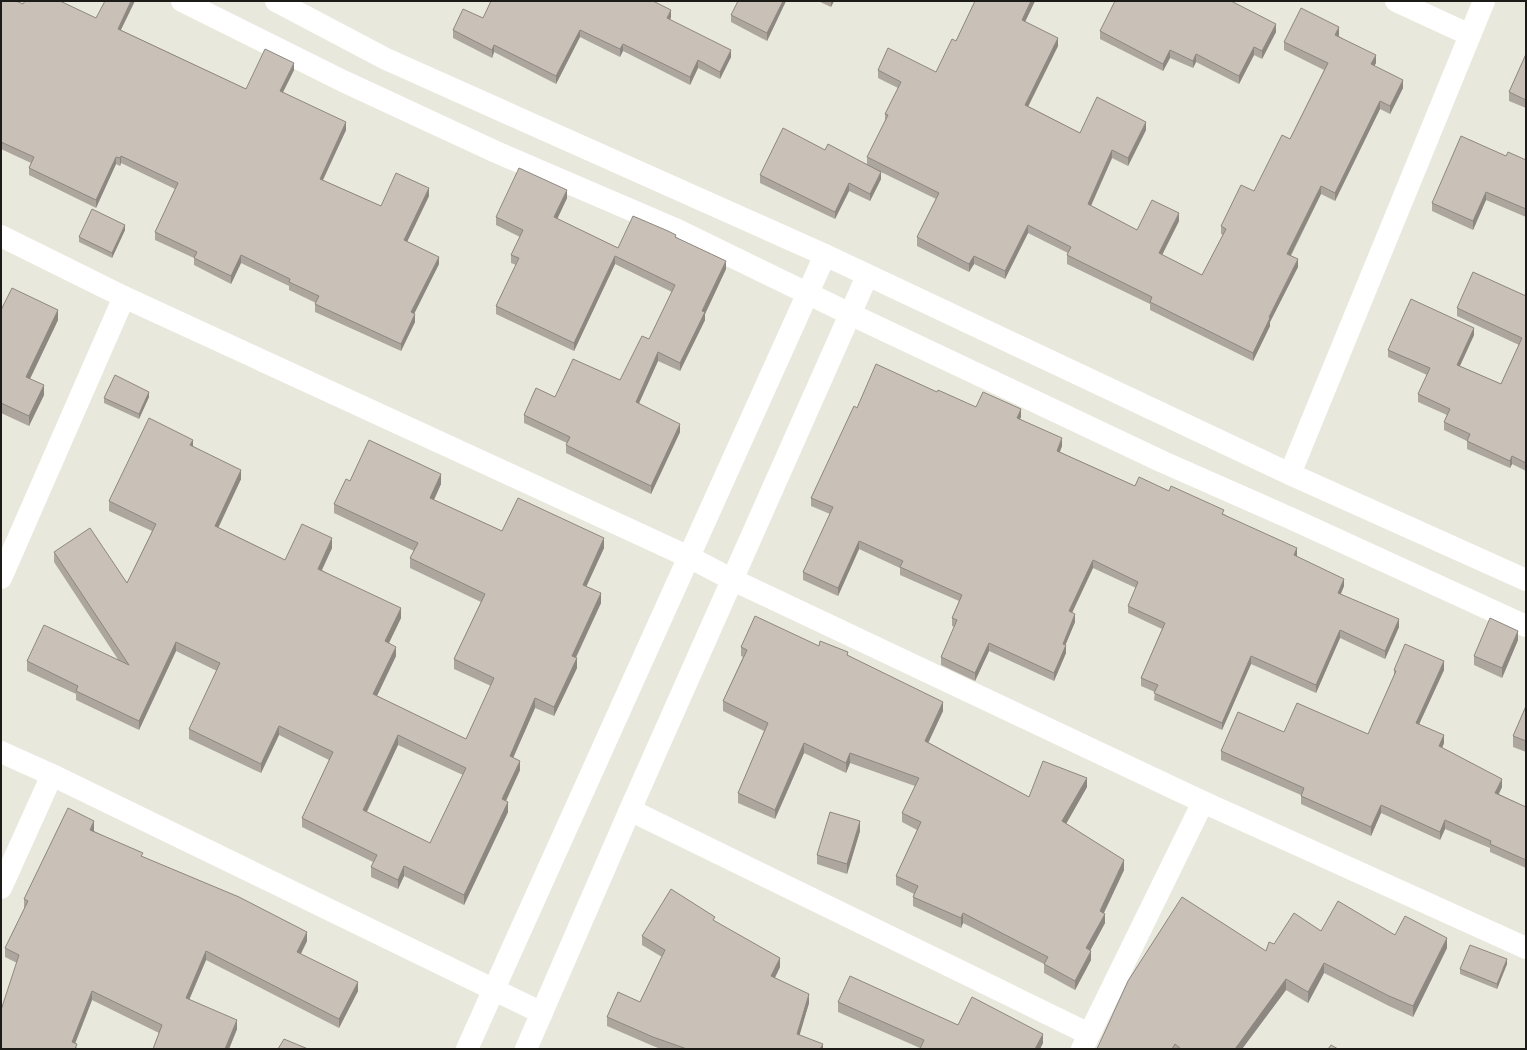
<svg xmlns="http://www.w3.org/2000/svg" width="1527" height="1050" viewBox="0 0 1527 1050" font-family="'Exo 2',sans-serif">
	<style>
		.lines { fill: none; stroke-linecap: round; stroke-linejoin: round }
		.minor { stroke: #fff; stroke-width: 22 }
		.wall { fill: #ada69e; fill-rule: evenodd }
		.shaded-wall { fill: #8d8781 }
		.building { fill: #c9c1b8; stroke: #8d8781; fill-rule: evenodd }
	</style>
	<rect width="100%" height="100%" fill="#e9e8dc"/>
	<g class="lines">
		<g class="minor">
			<polyline points="182,1 343,81 496,152 673,228 850,314 1163,462 1290,518 1526,626"/>
			<polyline points="276,1 386,59 825,255 1290,474 1526,580"/>
			<polyline points="1396,1 1470,35"/>
			<polyline points="1,236 124,297 689,557 733,580 1203,802 1526,948"/>
			<polyline points="1290,474 1484,1"/>
			<polyline points="1,578 124,297"/>
			<polyline points="1,752 52,775 542,1013"/>
			<polyline points="630,810 1089,1034"/>
			<polyline points="1,888 52,775"/>
			<polyline points="467,1049 825,255"/>
			<polyline points="526,1049 630,810 867,276"/>
			<polyline points="1082,1049 1203,802"/>
		</g>
	</g>
	<g class="wall">
		<polygon points="1,1 23,4 121,30 246,89 294,70 283,92 346,130 323,180 381,206 429,196 407,242 439,264 414,314 415,322 401,351 315,312 315,304 316,303 289,290 289,286 241,263 231,284 194,265 194,258 155,240 155,232 175,189 121,163 120,166 116,164 96,208 29,175 29,168 31,163 1,149"/>
		<polygon points="786,1 767,41 731,22 731,15"/>
		<polygon points="818,1 834,1 831,7"/>
		<polygon points="975,1 1035,1 1025,22 1058,46 1028,106 1080,133 1146,130 1128,166 1112,158 1091,206 1137,230 1179,221 1162,255 1202,275 1223,235 1221,234 1221,226 1254,191 1290,139 1324,70 1284,50 1284,42 1339,35 1339,36 1376,63 1374,66 1403,88 1390,114 1380,109 1335,201 1321,194 1291,256 1298,267 1270,322 1270,326 1253,361 1150,310 1150,304 1067,264 1067,255 1068,253 1028,233 1005,279 974,264 969,272 917,246 917,237 936,199 881,172 881,179 870,201 849,191 835,219 760,183 760,175 825,150 867,164 867,157 885,122 885,114 898,88 878,78 878,70 936,72 956,41"/>
		<polygon points="671,17 670,20 731,57 720,79 698,68 690,85 623,51 620,57 580,37 556,84 494,52 492,58 453,38 453,30 483,18"/>
		<polygon points="1100,31 1276,32 1262,59 1254,55 1239,84 1196,62 1193,68 1170,58 1163,71 1100,39"/>
		<polygon points="1526,54 1526,108 1509,101 1509,92"/>
		<polygon points="1506,156 1526,160 1526,217 1486,200 1473,230 1432,211 1432,203"/>
		<polygon points="567,198 557,219 618,248 676,237 726,269 705,314 705,320 680,371 658,361 639,403 680,432 651,494 566,453 566,445 567,443 524,423 524,415 555,397 620,380 649,339 672,292 615,264 574,351 496,314 496,306 516,265 511,263 511,255 520,237 496,225 496,217"/>
		<polygon points="125,230 112,258 79,242 79,237"/>
		<polygon points="1526,296 1526,471 1512,464 1510,468 1467,449 1467,441 1444,430 1444,422 1447,415 1418,402 1418,394 1427,375 1388,357 1388,350 1474,335 1460,366 1501,384 1519,345 1457,316 1457,308"/>
		<polygon points="1,310 58,320 30,379 44,395 29,426 1,413"/>
		<polygon points="937,392 976,407 1021,417 1020,419 1062,446 1060,452 1135,486 1169,491 1224,514 1297,556 1297,557 1344,586 1341,594 1399,627 1385,659 1340,638 1316,693 1251,664 1222,730 1154,700 1155,692 1141,686 1141,678 1162,629 1128,613 1128,606 1136,588 1093,568 1072,613 1075,622 1065,645 1066,653 1054,681 989,651 975,681 941,665 941,657 955,627 952,626 952,618 959,601 900,575 900,568 859,549 838,596 803,580 803,572 830,514 811,506 811,498 857,408"/>
		<polygon points="149,397 139,419 104,403 104,398"/>
		<path d="M193,446L241,479L218,527L285,560L332,548L322,570L401,618L389,643L396,656L377,696L466,739L491,686L454,669V659L481,602L410,568V558L414,551L334,513V504L350,481L441,484L434,500L502,531L604,548L586,586L601,603L576,658L577,668L554,716L535,708L513,758L520,770L506,801L508,812L464,905L404,876L398,889L371,877V867L373,862L302,827V818L329,760L279,735L261,773L189,739V729L217,671L176,651L139,730L76,700V694L27,671V661H119L54,562V552L127,583L152,531L109,511V501ZM398,745L463,775L430,843L367,812Z"/>
		<polygon points="1518,640 1502,678 1474,665 1474,656"/>
		<polygon points="819,646 848,655 943,711 928,742 1029,797 1087,787 1066,824 1124,870 1104,913 1105,923 1090,951 1091,960 1075,990 1044,973 1044,964 963,923 961,928 913,906 913,897 914,894 896,885 896,876 917,830 902,822 902,813 915,786 850,763 846,773 804,753 775,819 738,803 738,793 764,731 723,711 723,701 743,657 741,656 741,647"/>
		<polygon points="1394,670 1444,670 1419,724 1444,743 1442,748 1502,787 1499,794 1526,807 1526,868 1490,852 1490,848 1445,829 1440,840 1381,813 1371,836 1301,804 1301,795 1221,760 1221,751 1284,732 1368,734 1394,676"/>
		<polygon points="1526,706 1526,752 1513,747 1513,736"/>
		<polygon points="94,831 143,857 307,941 301,954 358,991 339,1028 206,960 189,1000 237,1029 229,1049 153,1049 159,1033 92,1000 75,1043 77,1049 17,963 5,957 5,948 24,909 24,899"/>
		<polygon points="860,831 847,874 817,864 817,855"/>
		<polygon points="715,921 780,967 775,978 809,1003 799,1035 823,1049 661,1049 653,1046 607,1026 607,1017 640,1002 662,957 642,945 642,936"/>
		<polygon points="1321,931 1395,935 1447,948 1413,1017 1389,1006 1324,973 1308,1003 1286,990 1242,1049 1097,1049 1266,951 1274,944"/>
		<polygon points="1507,964 1497,989 1460,974 1460,969"/>
		<polygon points="838,1002 958,1025 1043,1043 1040,1049 920,1049 920,1048 838,1012"/>
	</g>
	<g class="shaded-wall">
		<polygon points="131,1 135,1 118,36 118,29"/>
		<polygon points="783,1 786,1 767,41 767,33"/>
		<polygon points="831,1 834,1 831,7"/>
		<polygon points="1031,1 1035,1 1022,28 1022,20"/>
		<polygon points="671,10 671,17 667,26 667,18"/>
		<polygon points="1276,24 1276,32 1262,59 1262,51"/>
		<polygon points="1339,27 1339,35 1335,43 1335,35"/>
		<polygon points="580,30 580,37 556,84 556,76"/>
		<polygon points="1058,38 1058,46 1025,113 1025,105"/>
		<polygon points="623,44 623,51 620,57 620,49"/>
		<polygon points="494,45 494,52 492,58 492,50"/>
		<polygon points="1254,47 1254,55 1239,84 1239,76"/>
		<polygon points="731,50 731,57 720,79 720,72"/>
		<polygon points="1170,50 1170,58 1163,71 1163,64"/>
		<polygon points="1196,54 1196,62 1193,68 1193,61"/>
		<polygon points="1376,55 1376,63 1371,72 1371,64"/>
		<polygon points="698,60 698,68 690,85 690,77"/>
		<polygon points="294,63 294,70 280,98 280,91"/>
		<polygon points="1403,80 1403,88 1390,114 1390,106"/>
		<polygon points="1380,101 1380,109 1335,201 1335,193"/>
		<polygon points="346,122 346,130 320,186 320,179"/>
		<polygon points="1146,122 1146,130 1128,166 1128,158"/>
		<polygon points="1112,150 1112,158 1088,212 1088,204"/>
		<polygon points="121,156 121,163 120,166 120,158"/>
		<polygon points="116,157 116,164 96,208 96,200"/>
		<polygon points="881,172 881,179 870,201 870,194"/>
		<polygon points="849,183 849,191 835,219 835,212"/>
		<polygon points="1321,186 1321,194 1287,262 1287,254"/>
		<polygon points="429,188 429,196 404,248 404,240"/>
		<polygon points="567,190 567,198 554,226 554,217"/>
		<polygon points="1486,192 1486,200 1473,230 1473,221"/>
		<polygon points="1179,213 1179,221 1159,261 1159,253"/>
		<polygon points="125,225 125,230 112,258 112,253"/>
		<polygon points="1028,225 1028,233 1005,279 1005,271"/>
		<polygon points="241,255 241,263 231,284 231,276"/>
		<polygon points="615,256 615,264 574,351 574,343"/>
		<polygon points="974,256 974,264 969,272 969,264"/>
		<polygon points="439,257 439,264 411,320 411,312"/>
		<polygon points="1298,259 1298,267 1270,322 1270,326 1253,361 1253,353 1269,317"/>
		<polygon points="726,261 726,269 705,314 705,320 680,371 680,363 702,311"/>
		<polygon points="58,310 58,320 26,387 26,377"/>
		<polygon points="415,314 415,322 401,351 401,344"/>
		<polygon points="1474,328 1474,335 1457,372 1457,365"/>
		<polygon points="658,352 658,361 636,410 636,402"/>
		<polygon points="44,385 44,395 29,426 29,416"/>
		<polygon points="149,392 149,397 139,419 139,414"/>
		<polygon points="1021,409 1021,417 1017,425 1017,418"/>
		<polygon points="680,424 680,432 651,494 651,486"/>
		<polygon points="1062,438 1062,446 1057,458 1057,451"/>
		<polygon points="193,440 193,449 190,445"/>
		<polygon points="1512,456 1512,464 1510,468 1510,461"/>
		<polygon points="241,470 241,479 215,535 215,526"/>
		<polygon points="441,474 441,484 430,508 430,498"/>
		<polygon points="332,538 332,548 318,578 318,569"/>
		<polygon points="604,538 604,548 583,594 583,585"/>
		<polygon points="859,541 859,549 838,596 838,588"/>
		<polygon points="1297,548 1297,556 1294,563 1294,555"/>
		<polygon points="1093,560 1093,568 1069,619 1069,611"/>
		<polygon points="1344,579 1344,586 1338,600 1338,593"/>
		<polygon points="601,593 601,603 572,665 572,656"/>
		<polygon points="401,608 401,618 385,651 385,641"/>
		<polygon points="1075,614 1075,622 1063,651 1063,644"/>
		<polygon points="1399,619 1399,627 1385,659 1385,651"/>
		<polygon points="1340,630 1340,638 1316,693 1316,685"/>
		<polygon points="1518,631 1518,640 1502,678 1502,668"/>
		<polygon points="176,642 176,651 139,730 139,721"/>
		<polygon points="989,643 989,651 975,681 975,673"/>
		<polygon points="1066,645 1066,653 1054,681 1054,673"/>
		<polygon points="396,647 396,656 373,704 373,694"/>
		<polygon points="1251,656 1251,664 1222,730 1222,723"/>
		<polygon points="577,658 577,668 554,716 554,707"/>
		<polygon points="1444,661 1444,670 1416,731 1416,723"/>
		<polygon points="535,698 535,708 510,765 510,756"/>
		<polygon points="943,702 943,711 925,750 925,741"/>
		<polygon points="279,726 279,735 261,773 261,764"/>
		<polygon points="398,735 398,745 363,819 363,810"/>
		<polygon points="1444,735 1444,743 1439,755 1439,746"/>
		<polygon points="804,743 804,753 775,819 775,810"/>
		<polygon points="850,753 850,763 846,773 846,763"/>
		<polygon points="520,761 520,770 502,809 502,799"/>
		<polygon points="1087,778 1087,787 1062,831 1062,821"/>
		<polygon points="1502,779 1502,787 1495,801 1495,793"/>
		<polygon points="508,802 508,812 464,905 464,895"/>
		<polygon points="1381,805 1381,813 1371,836 1371,827"/>
		<polygon points="1445,820 1445,829 1440,840 1440,832"/>
		<polygon points="94,821 94,831 90,839 90,830"/>
		<polygon points="860,821 860,831 847,874 847,864"/>
		<polygon points="1124,860 1124,870 1100,921 1100,911"/>
		<polygon points="404,866 404,876 398,889 398,880"/>
		<polygon points="963,913 963,923 961,928 961,918"/>
		<polygon points="1105,914 1105,923 1086,958 1086,948"/>
		<polygon points="307,932 307,941 297,961 297,952"/>
		<polygon points="1447,938 1447,948 1413,1017 1413,1006"/>
		<polygon points="206,951 206,960 186,1007 186,998"/>
		<polygon points="1091,951 1091,960 1075,990 1075,981"/>
		<polygon points="780,958 780,967 771,985 771,976"/>
		<polygon points="1507,959 1507,964 1497,989 1497,984"/>
		<polygon points="1324,963 1324,973 1308,1003 1308,992"/>
		<polygon points="1286,979 1286,990 1242,1049 1235,1049"/>
		<polygon points="358,982 358,991 339,1028 339,1019"/>
		<polygon points="92,991 92,1000 73,1049 72,1042"/>
		<polygon points="809,994 809,1003 797,1044 797,1034"/>
		<polygon points="237,1020 237,1029 229,1049 225,1049"/>
		<polygon points="1043,1034 1043,1043 1040,1049 1035,1049"/>
		<polygon points="823,1044 823,1049 820,1049"/>
	</g>
	<g class="building">
		<polygon points="1,1 16,1 23,4 25,1 60,1 96,18 105,1 131,1 118,29 246,89 265,49 294,63 280,91 346,122 320,179 381,206 396,173 429,188 404,240 439,257 411,312 415,314 401,344 315,304 319,296 289,282 290,279 241,255 231,276 194,258 197,252 155,232 178,183 121,156 120,158 116,157 96,200 29,168 34,157 1,142"/>
		<polygon points="491,1 653,1 671,10 667,18 731,50 720,72 698,60 690,77 623,44 620,49 580,30 556,76 494,45 492,50 453,30 463,9 483,18"/>
		<polygon points="738,1 783,1 767,33 731,15"/>
		<polygon points="975,1 1031,1 1022,20 1058,38 1025,105 1080,133 1097,97 1146,122 1128,158 1112,150 1088,204 1137,230 1152,200 1179,213 1159,253 1202,275 1226,229 1221,226 1241,185 1254,191 1282,135 1290,139 1328,63 1284,42 1301,8 1339,27 1335,35 1376,55 1371,64 1403,80 1390,106 1380,101 1335,193 1321,186 1287,254 1298,259 1269,317 1270,318 1253,353 1150,302 1152,297 1067,255 1071,247 1028,225 1005,271 974,256 969,264 917,237 939,193 867,157 888,115 885,114 901,82 878,70 888,48 936,72 952,39 956,41"/>
		<polygon points="1115,1 1231,1 1276,24 1262,51 1254,47 1239,76 1196,54 1193,61 1170,50 1163,64 1100,31"/>
		<polygon points="1526,54 1526,100 1509,92"/>
		<polygon points="783,128 825,150 828,144 881,172 870,194 849,183 835,212 760,175"/>
		<polygon points="1461,136 1506,156 1508,152 1526,160 1526,209 1486,192 1473,221 1432,203"/>
		<polygon points="519,168 567,190 554,217 618,248 633,216 668,231 676,235 675,237 726,261 702,311 705,312 680,363 658,352 636,402 680,424 651,486 566,445 570,437 524,415 536,388 555,397 573,359 620,380 642,336 649,339 675,285 615,256 574,343 496,306 519,258 511,255 523,230 496,217"/>
		<polygon points="92,209 125,225 112,253 79,237"/>
		<polygon points="1473,272 1526,296 1526,463 1512,456 1510,461 1467,441 1470,434 1444,422 1450,409 1418,394 1430,368 1388,350 1411,299 1474,328 1457,365 1501,384 1522,338 1457,308"/>
		<polygon points="12,288 58,310 26,377 44,385 29,416 1,403 1,310"/>
		<polygon points="876,364 937,392 938,390 976,407 983,392 1021,409 1017,418 1062,438 1057,451 1135,486 1139,477 1169,491 1171,486 1224,510 1222,514 1297,548 1294,555 1344,579 1338,593 1399,619 1385,651 1340,630 1316,685 1251,656 1222,723 1154,693 1158,685 1141,678 1165,623 1128,606 1138,582 1093,560 1069,611 1075,614 1063,644 1066,645 1054,673 989,643 975,673 941,657 957,620 952,618 962,595 900,567 903,561 859,541 838,588 803,572 833,507 811,498 854,406 857,408"/>
		<polygon points="115,375 149,392 139,414 104,398"/>
		<path d="M149,418L193,440L190,445L241,470L215,526L285,560L302,524L332,538L318,569L401,608L385,641L396,647L373,694L466,739L494,678L454,659L485,594L410,558L418,543L334,504L346,479L350,481L369,440L441,474L430,498L502,531L518,498L604,538L583,585L601,593L572,656L577,658L554,707L535,698L510,756L520,761L502,799L508,802L464,895L404,866L398,880L371,867L377,855L302,818L333,752L279,726L261,764L189,729L220,663L176,642L139,721L76,691L78,686L27,661L44,625L129,665L54,552L90,528L127,583L156,524L109,501ZM398,735L466,768L430,843L363,810Z"/>
		<polygon points="755,616 819,646 820,641 848,652 847,655 943,702 925,741 1029,797 1043,761 1087,778 1062,821 1124,860 1100,911 1105,914 1086,948 1091,951 1075,981 1044,964 1048,957 963,913 961,918 913,897 918,886 896,876 921,822 902,813 919,778 850,753 846,763 804,743 775,810 738,793 768,723 723,701 747,650 741,647"/>
		<polygon points="1490,618 1518,631 1502,668 1474,656"/>
		<polygon points="1405,644 1444,661 1416,723 1444,735 1439,746 1502,779 1495,793 1526,807 1526,860 1490,844 1491,841 1445,820 1440,832 1381,805 1371,827 1301,796 1304,788 1221,751 1238,712 1284,732 1297,703 1368,734 1396,671 1394,670"/>
		<polygon points="1526,706 1526,741 1513,736"/>
		<polygon points="68,808 94,821 90,830 143,853 141,856 239,897 307,932 297,952 358,982 339,1019 206,951 186,998 237,1020 225,1049 153,1049 162,1025 92,991 72,1042 77,1044 75,1049 1,1049 1,1010 19,955 5,948 28,901 24,899"/>
		<polygon points="830,812 860,821 847,864 817,855"/>
		<polygon points="671,889 715,917 713,920 780,958 771,976 809,994 797,1034 823,1044 820,1049 687,1049 653,1037 607,1017 618,992 640,1002 665,950 642,936"/>
		<polygon points="1182,897 1266,951 1269,942 1274,944 1294,913 1321,931 1338,901 1395,935 1405,916 1447,938 1413,1006 1389,996 1324,963 1308,992 1286,979 1235,1049 1181,1049 1175,1044 1172,1049 1097,1049 1128,981"/>
		<polygon points="1470,945 1507,959 1497,984 1460,969"/>
		<polygon points="850,976 958,1025 972,997 1043,1034 1035,1049 920,1049 924,1040 838,1002"/>
		<polygon points="284,1039 308,1049 278,1049"/>
		<polygon points="1331,1045 1338,1049 1328,1049"/>
	</g>
	<rect width="1527" height="1050" fill="none" stroke="#1c1b17" stroke-width="4"/>
</svg>
